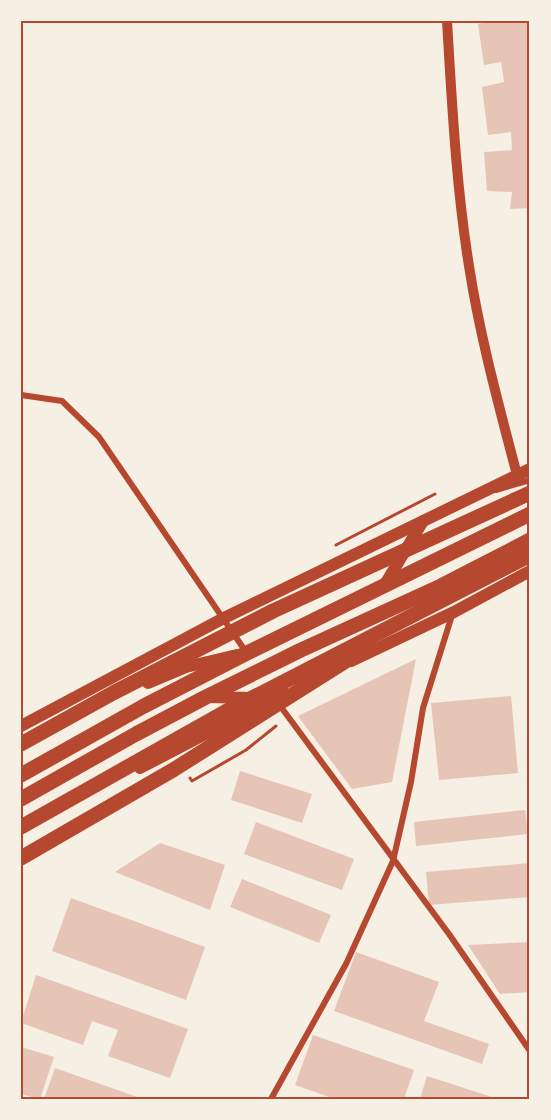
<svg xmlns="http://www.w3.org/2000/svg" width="551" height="1120" viewBox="0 0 551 1120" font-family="'Nunito Sans',sans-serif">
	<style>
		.building { fill: #e6c5b7 }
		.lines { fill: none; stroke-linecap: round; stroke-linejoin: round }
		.path { stroke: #b5482f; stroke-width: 3 }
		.minor { stroke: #b5482f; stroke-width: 6 }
		.tertiary { stroke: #b5482f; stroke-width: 10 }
		.secondary { stroke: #b5482f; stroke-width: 12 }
		.primary { stroke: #b5482f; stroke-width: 15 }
		.trunk { stroke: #b5482f; stroke-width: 15 }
		.neatline { fill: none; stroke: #b5482f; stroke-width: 2 }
	</style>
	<rect width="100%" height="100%" fill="#f6efe4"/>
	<g class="building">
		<polygon points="491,21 530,21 530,208 510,209 512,192 487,191 484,152 512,150 511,132 488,135 482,87 504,82 501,62 484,65 478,24"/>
		<polygon points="416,659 392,782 352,789 298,716"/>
		<polygon points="511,696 518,773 439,780 431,703"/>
		<polygon points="240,771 312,794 302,823 231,800"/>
		<polygon points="525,810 528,834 416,846 414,822"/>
		<polygon points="256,822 354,859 342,890 244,854"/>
		<polygon points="160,843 225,865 210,910 115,872"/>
		<polygon points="530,863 530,897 429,905 426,872"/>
		<polygon points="242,879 331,915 319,943 230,907"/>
		<polygon points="71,898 205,947 186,1000 52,951"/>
		<polygon points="530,942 530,992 500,994 468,945"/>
		<polygon points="356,952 439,982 424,1021 489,1044 482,1064 334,1011"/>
		<polygon points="36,975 188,1029 170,1078 108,1056 118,1030 92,1021 83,1045 21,1023"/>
		<polygon points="313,1035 414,1070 404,1099 335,1099 295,1085"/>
		<polygon points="21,1047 54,1057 40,1099 21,1094"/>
		<polygon points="55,1068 143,1099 44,1099"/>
		<polygon points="427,1076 498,1099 420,1099"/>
	</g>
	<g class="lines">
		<g class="path">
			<polyline points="336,545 435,494"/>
			<polyline points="190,778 192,781 246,750 276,726"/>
		</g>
		<g class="minor">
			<polyline points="21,395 62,401 99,437 246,652"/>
			<polyline points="496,490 530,480"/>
			<polyline points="278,703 449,934 530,1051"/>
			<polyline points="271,1099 346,964 393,861 411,782 423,708 453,612"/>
		</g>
		<path class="tertiary" d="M447,21C452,103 456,185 469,266C480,337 499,406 517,475"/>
		<g class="secondary">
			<polyline points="384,586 423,521"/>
			<polyline points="351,661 454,612 530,571"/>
			<polyline points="148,683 186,667 237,655"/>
			<polyline points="207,697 253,698"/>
			<polyline points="21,726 222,619 530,469"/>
			<polyline points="140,768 284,693"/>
		</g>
		<g class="primary">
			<polyline points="21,775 144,706 247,653 530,514"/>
			<polyline points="21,799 136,734 206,697 301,650 441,586 530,540"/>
		</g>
		<g class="trunk">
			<polyline points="21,744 113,693 273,611 530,493"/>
			<polyline points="21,827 225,712 530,555"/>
			<polyline points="21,858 173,770 357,654"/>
		</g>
	</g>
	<rect width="551" height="1120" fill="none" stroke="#f6efe4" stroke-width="45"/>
	<rect x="22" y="22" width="506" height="1076" class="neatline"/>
</svg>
